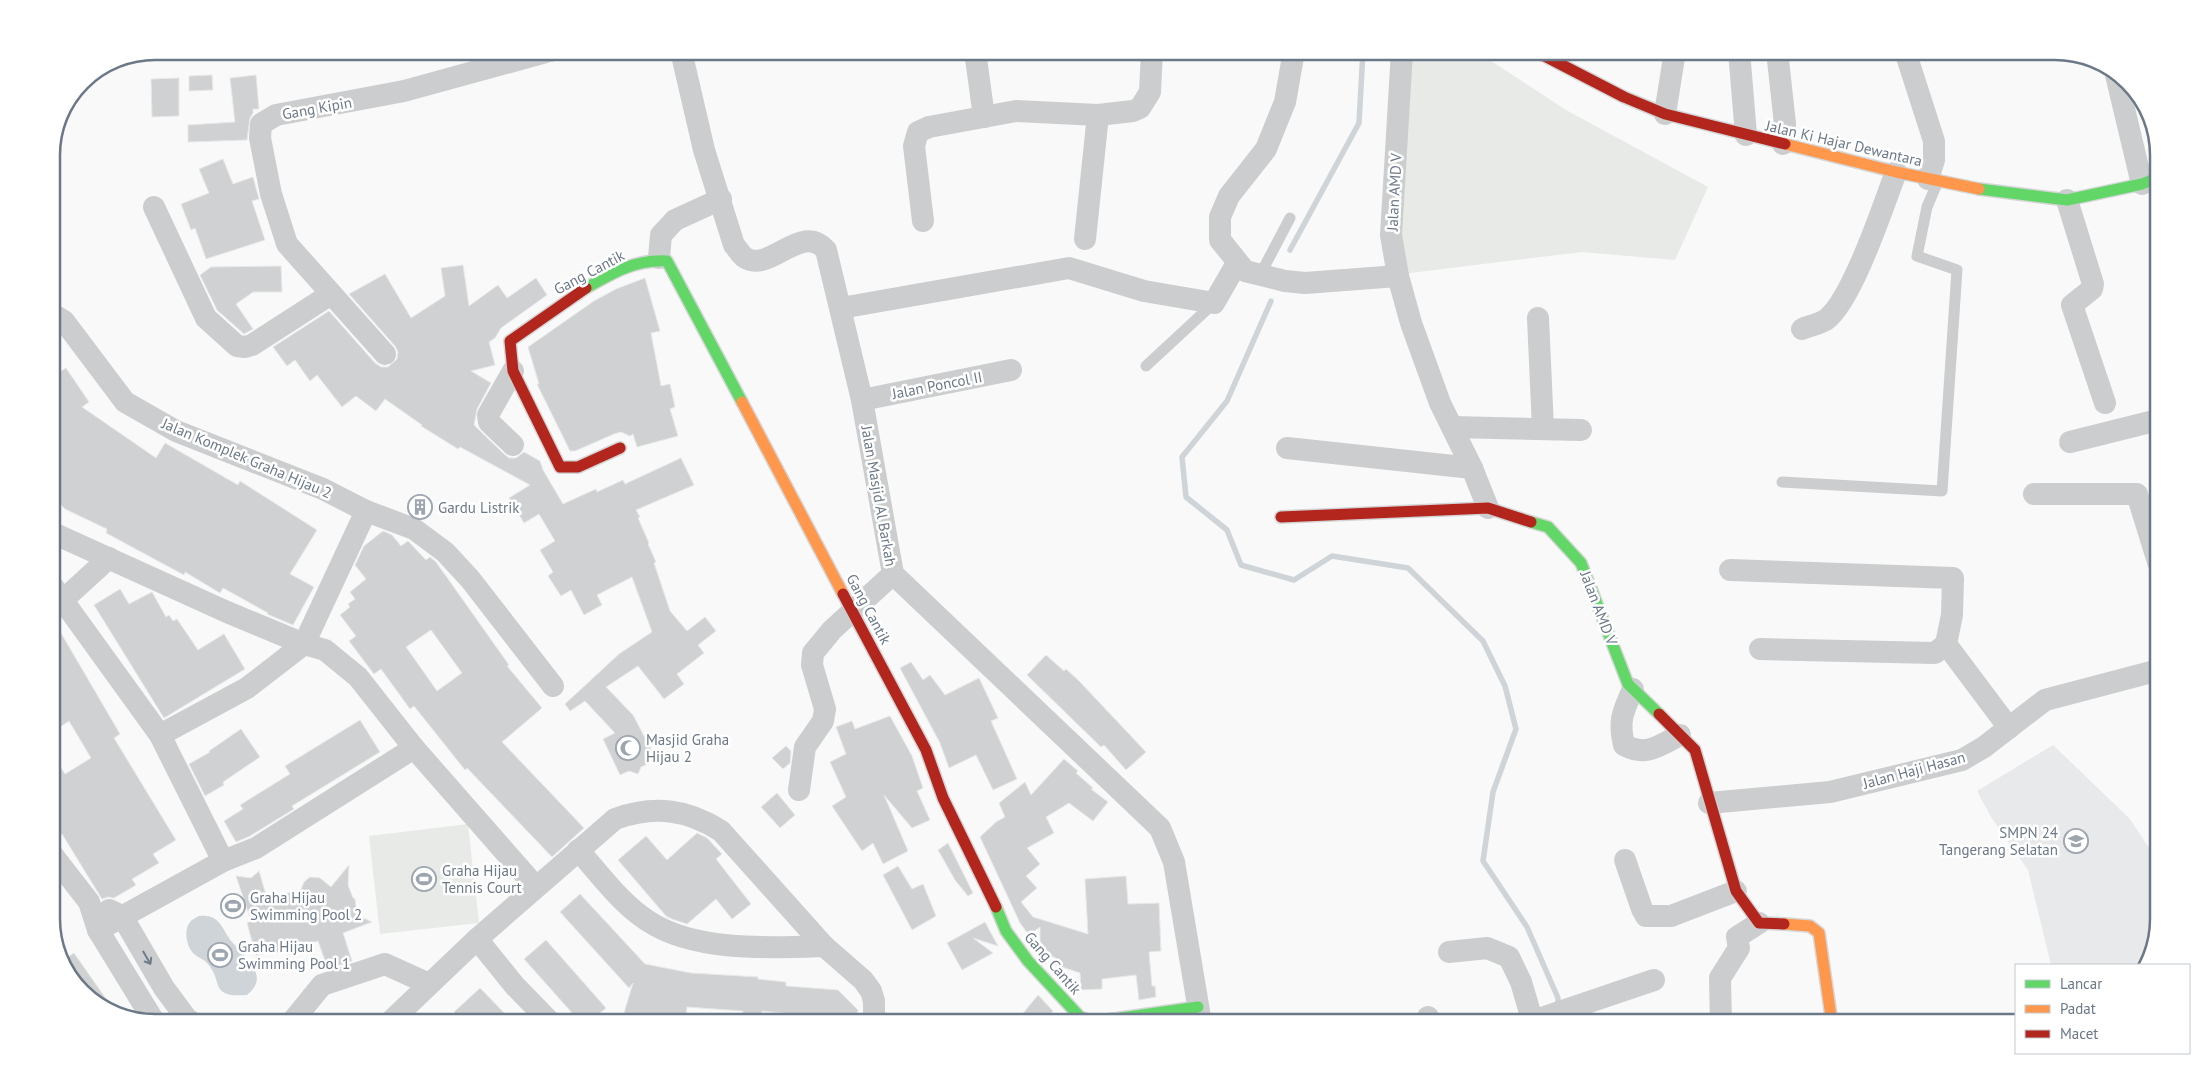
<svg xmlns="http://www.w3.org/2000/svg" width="2210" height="1074" viewBox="0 0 2210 1074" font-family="'PT Sans',sans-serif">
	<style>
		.built { fill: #e7e9ea }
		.green { fill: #e7eae6 }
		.water { fill: #ced4d7 }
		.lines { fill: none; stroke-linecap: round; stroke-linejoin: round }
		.stream { stroke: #ced4d7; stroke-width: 5.5 }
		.building { fill: #d0d1d2; stroke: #e8e8e8; fill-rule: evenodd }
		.fast-casing { stroke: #d5d6d7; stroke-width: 14 }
		.slow-casing { stroke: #d5d6d7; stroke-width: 14 }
		.jam-casing { stroke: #d5d6d7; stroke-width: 14 }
		.lane { stroke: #cccdce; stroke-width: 11 }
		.street { stroke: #cccdce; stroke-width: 22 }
		.fast { stroke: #63d668; stroke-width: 11 }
		.slow { stroke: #ff974d; stroke-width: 11 }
		.jam { stroke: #b3261e; stroke-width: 11 }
		.oneway { stroke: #707c8b }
		.labels { text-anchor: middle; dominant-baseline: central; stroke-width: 5; stroke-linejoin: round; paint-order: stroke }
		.street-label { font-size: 15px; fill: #6b7887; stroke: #fff }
		.poi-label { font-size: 15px; fill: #6b7887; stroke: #fff; text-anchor: start }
		.rim { fill: none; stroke: #6b7887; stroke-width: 2.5 }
	</style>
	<rect width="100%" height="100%" fill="#f9f9f9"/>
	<polygon class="built" points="2053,745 2130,819 2159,863 2159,919 2147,965 2051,965 2028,870 1991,817 1977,791"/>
	<g class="green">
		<polygon points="1412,51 1476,51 1566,110 1708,187 1675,260 1582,252 1402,274 1397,194"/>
		<polygon points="468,824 479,923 380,934 369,836"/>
	</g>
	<g class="water">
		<circle cx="233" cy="906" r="10"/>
		<path d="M199,916C221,913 222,931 233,943C245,958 271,976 247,995C208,998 224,981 207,963C204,959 198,958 194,954C187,948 183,930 190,922C192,919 196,918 199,916Z"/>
	</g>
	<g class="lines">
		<g class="stream">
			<polyline points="1290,250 1359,123 1363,51"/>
			<polyline points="1271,301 1227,401 1182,457 1186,497 1227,530 1241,565 1294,580 1332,556 1408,568 1483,641 1505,686 1516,729 1493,792 1483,861 1527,927 1558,998 1558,1007"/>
		</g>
	</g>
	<g class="building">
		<polygon points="212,75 213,90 189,91 189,76"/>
		<polygon points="256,75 259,109 253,109 253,113 250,118 247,140 188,142 188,125 235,122 230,78"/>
		<polygon points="179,78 179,116 152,117 151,79"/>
		<polygon points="223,159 233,184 253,177 259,199 252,201 265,240 206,259 195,228 191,230 181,204 209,193 199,169"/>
		<polygon points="463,265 469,306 498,285 507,298 536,278 547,295 501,328 495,338 489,342 495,365 471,371 491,383 477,409 474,425 504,454 509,458 516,458 524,452 540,461 543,470 563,504 596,489 597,492 623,480 625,484 681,458 694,485 636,510 640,517 638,518 649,543 648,544 656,562 654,563 670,611 687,631 705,617 716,631 698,645 704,653 677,674 684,684 664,699 638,666 606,687 633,715 644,736 646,737 656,760 641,767 638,774 629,771 620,775 603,739 615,733 585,701 570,711 565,704 619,654 652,632 632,577 597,595 602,605 584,615 571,590 561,596 548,576 553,572 540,550 555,541 539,514 524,523 509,498 530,485 460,447 458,449 421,426 422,425 385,399 376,411 356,396 342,407 317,375 310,381 295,360 287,366 273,347 329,311 375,363 381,367 388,367 397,359 398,352 395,346 349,294 385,274 411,318 445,296 441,268"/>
		<polygon points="281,266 282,292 253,292 236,304 253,329 244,334 217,310 200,275 211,267"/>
		<polygon points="645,278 660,331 651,333 661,386 670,384 675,407 670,409 678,436 637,447 633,434 630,436 621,432 614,434 575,451 570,451 537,384 539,384 528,347 594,301 616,289"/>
		<polygon points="66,368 89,402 82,407 156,458 165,443 238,485 240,481 317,530 290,574 314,587 293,625 267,614 268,613 223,588 220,593 185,572 184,575 106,533 107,529 65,509 51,494 51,377"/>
		<path d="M383,531L392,535L401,546L408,541L426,560L430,557L436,562L509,665L507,666L542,708L502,742L584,828L552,857L467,768L465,770L414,706L410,709L381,669L374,674L349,641L356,636L340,615L350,607L348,604L355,599L350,592L366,579L355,565L364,546ZM431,630L462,673L437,691L406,647Z"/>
		<polygon points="120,589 129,604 152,592 166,617 169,615 173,621 177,619 198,650 224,634 245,669 164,718 94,605"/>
		<polygon points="51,616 120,734 114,738 176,840 153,854 159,863 132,879 136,885 114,898 108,897 102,899 62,834 51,840 51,752 65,774 91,758 69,721 51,733"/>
		<polygon points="1046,655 1064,671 1066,669 1079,681 1146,752 1126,770 1104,745 1101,747 1027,675"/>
		<polygon points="911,662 923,680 930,675 945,695 979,678 998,718 991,721 1017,779 993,790 976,755 949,768 940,743 900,668"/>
		<polygon points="890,716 912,756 923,788 917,791 930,820 912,828 884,795 908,851 883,864 873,843 862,851 832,806 846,797 830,762 846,754 836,727 852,721 855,729"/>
		<polygon points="360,720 380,752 292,806 294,809 250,836 236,842 224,821 243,809 240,805 290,774 285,766"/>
		<polygon points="241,729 260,757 223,782 224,785 205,796 189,764 210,752 209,751"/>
		<polygon points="786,746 791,751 790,763 783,769 772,758"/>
		<polygon points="1064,759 1078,771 1076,773 1093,788 1091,789 1108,802 1093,821 1069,803 1046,817 1054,833 1027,848 1040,864 1026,876 1037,888 1021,902 1033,917 1088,934 1085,879 1126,876 1128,904 1159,903 1161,951 1149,952 1152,986 1155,986 1156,997 1139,1000 1136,975 1102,979 1102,989 1081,990 1080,973 1053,964 1055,957 1046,957 1040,951 1040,927 1029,935 1020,923 980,837 996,822 1005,817 999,803 1025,782 1031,795"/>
		<polygon points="777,793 795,815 780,828 761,807"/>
		<polygon points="697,833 707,838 722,854 716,859 751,904 732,919 716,899 687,924 672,919 666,916 618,860 646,836 667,860"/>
		<polygon points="948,843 973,893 968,896 955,880 938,850"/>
		<polygon points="349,865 348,885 353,898 355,899 357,915 372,922 343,933 352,961 328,969 318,941 271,954 270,952 256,956 247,923 251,921 236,876 251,878 259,871 267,898 301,890 304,882 310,877 320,878 331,887"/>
		<polygon points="898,866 912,889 923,884 936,916 912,930 883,875"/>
		<polygon points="580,894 645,964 691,973 758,977 758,979 786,982 786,986 838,990 858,1010 856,1023 830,1023 831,1020 790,1017 791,1014 762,1011 761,1023 742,1023 743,1011 687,1007 685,1023 621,1023 633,983 629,988 560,912"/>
		<polygon points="985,922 998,946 973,938 993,953 962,970 947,943"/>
		<polygon points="546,940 606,1008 588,1023 581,1023 524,959"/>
		<polygon points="74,953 111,1006 107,1010 69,977 63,960"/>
		<polygon points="480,988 514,1023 465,1023 454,1012"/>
		<polygon points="1038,995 1053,1011 1044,1023 1015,1023"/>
	</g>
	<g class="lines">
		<defs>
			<g id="fast">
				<polyline points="1979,189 2067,200 2142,184 2159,177"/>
				<path d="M586,288C612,273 636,259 667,261L742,402"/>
				<polyline points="1531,522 1548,527 1581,563 1628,684 1659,714"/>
				<polyline points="996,907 1006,931 1028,961 1080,1017 1093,1022 1198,1007"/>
			</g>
			<g id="slow">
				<polyline points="1785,144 1896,172 1979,189"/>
				<polyline points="742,402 843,594"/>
				<polyline points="1784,924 1810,926 1819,933 1832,1023"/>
			</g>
			<g id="jam">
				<polyline points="1535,51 1624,97 1665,114 1785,144"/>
				<polyline points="586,288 510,341 513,371 560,467 578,467 620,448"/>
				<polyline points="1281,517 1488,508 1531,522"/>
				<polyline points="843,594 926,750 943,798 996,907"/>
				<polyline points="1659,714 1695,750 1736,891 1759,923 1784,924"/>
			</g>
		</defs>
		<use href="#fast" class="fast-casing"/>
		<use href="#slow" class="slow-casing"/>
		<use href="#jam" class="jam-casing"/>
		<g class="lane">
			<polyline points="1260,275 1290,218"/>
			<polyline points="1146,366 1214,303"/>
			<polyline points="1782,482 1942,491 1957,270 1917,256 1927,207 1938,181"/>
		</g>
		<g class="street">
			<path d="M681,51L704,150L734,245C737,248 740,254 744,257C769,275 801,221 826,250L862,400L893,574L1160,828L1174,862L1201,1023"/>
			<polyline points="975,51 984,117"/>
			<polyline points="1294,51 1285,102 1266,149 1229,196 1220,217 1220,240 1245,271 1285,281 1305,283 1398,276"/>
			<polyline points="1402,51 1391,235 1398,276 1411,323 1440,403 1472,468 1488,508"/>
			<polyline points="1739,51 1746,135"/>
			<polyline points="1777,51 1785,124 1783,144"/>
			<polyline points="1905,51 1934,141 1934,160 1928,179"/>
			<polyline points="2116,75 2142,184"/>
			<polyline points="1665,114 1675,51"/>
			<polyline points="2067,200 2093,284 2092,289 2072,305 2105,403"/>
			<polyline points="154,207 206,318 237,346 245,347 252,345 331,294"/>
			<polyline points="923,221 914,146 918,132 929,127 1016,111 1098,115 1133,111 1140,108 1150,92 1152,51"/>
			<polyline points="1085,239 1098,115"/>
			<polyline points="659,258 661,235 675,220 721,199"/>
			<polyline points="841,308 1069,268 1144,291 1214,303 1237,263"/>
			<polyline points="51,313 64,321 125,402 176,431 323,489 366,511 414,529 445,552 470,579 553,686"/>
			<polyline points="1538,318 1543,429"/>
			<path d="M1802,329C1809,326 1820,324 1827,319C1853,298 1883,206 1896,172"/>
			<polyline points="385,354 287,244 271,194 260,138 261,124 276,115 404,91 550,51"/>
			<polyline points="513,371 488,415 489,422 513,445"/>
			<polyline points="862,400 1011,370"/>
			<polyline points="1452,427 1581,430"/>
			<polyline points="2070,442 2150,422 2159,423"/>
			<polyline points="1287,448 1472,468"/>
			<polyline points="2034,494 2137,494 2159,565"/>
			<polyline points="51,530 55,534 227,612 304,644 325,650 358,677 414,748 535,886"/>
			<polyline points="1730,570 1953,578 1952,615 1946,644 2009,728"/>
			<polyline points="51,584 160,735 223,861"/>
			<polyline points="63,600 109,558"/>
			<polyline points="1760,649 1935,653 1946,644"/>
			<path d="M1633,689C1623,712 1618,720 1624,745C1646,757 1659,746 1680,735"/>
			<polyline points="160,735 247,688 304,644 366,511"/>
			<polyline points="799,790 805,747 823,721 825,709 812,665 813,653 832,630 893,574"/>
			<polyline points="1709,803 1830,792 1962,760 1984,747 2045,700 2159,670"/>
			<path d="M578,850C600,874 620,903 648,921C695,952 769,948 824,946"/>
			<polyline points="51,853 89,902 98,930 155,1023"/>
			<polyline points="1625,860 1642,909 1646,916 1671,916 1736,891"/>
			<polyline points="109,910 122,916 164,988 187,1019 193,1023"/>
			<polyline points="98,930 223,861 256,848 414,748"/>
			<polyline points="477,939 515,986 551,1023"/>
			<polyline points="1449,952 1487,948 1509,957 1521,982 1533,1023"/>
			<polyline points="1428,1017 1429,1023"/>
			<polyline points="1533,1021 1654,980"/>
			<polyline points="291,1023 322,985 385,964 429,984"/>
			<path d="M389,1023L477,939L615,819C654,805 687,809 721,831L824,946L863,980L871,991L874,1001V1023"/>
			<polyline points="1721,1023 1720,978 1739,948 1737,937 1759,923"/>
		</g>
		<use href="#fast" class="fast"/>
		<use href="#slow" class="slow"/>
		<use href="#jam" class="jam"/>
	</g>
	<defs><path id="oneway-shaft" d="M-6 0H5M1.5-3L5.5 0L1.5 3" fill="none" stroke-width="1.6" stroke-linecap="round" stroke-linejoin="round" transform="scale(1.25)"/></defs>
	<use class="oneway" href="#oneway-shaft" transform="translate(147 958) rotate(60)"/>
	<defs>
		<symbol id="building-ring" viewBox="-11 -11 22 22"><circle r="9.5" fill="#fff" stroke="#9da5af" stroke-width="1.5"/><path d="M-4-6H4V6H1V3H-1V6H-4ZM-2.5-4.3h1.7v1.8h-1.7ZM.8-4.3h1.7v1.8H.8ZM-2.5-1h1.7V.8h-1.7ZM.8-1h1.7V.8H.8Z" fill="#9da5af"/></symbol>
		<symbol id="mosque-ring" viewBox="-11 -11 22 22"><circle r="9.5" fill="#fff" stroke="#9da5af" stroke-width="1.5"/><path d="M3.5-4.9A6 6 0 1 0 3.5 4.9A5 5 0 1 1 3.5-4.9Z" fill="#9da5af"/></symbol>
		<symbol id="school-ring" viewBox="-11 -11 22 22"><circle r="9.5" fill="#fff" stroke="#9da5af" stroke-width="1.5"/><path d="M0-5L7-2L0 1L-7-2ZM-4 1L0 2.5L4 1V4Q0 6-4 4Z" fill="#9da5af"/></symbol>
		<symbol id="stadium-ring" viewBox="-11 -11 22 22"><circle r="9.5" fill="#fff" stroke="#9da5af" stroke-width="1.5"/><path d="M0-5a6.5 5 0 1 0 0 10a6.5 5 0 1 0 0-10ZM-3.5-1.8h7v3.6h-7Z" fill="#9da5af"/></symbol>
	</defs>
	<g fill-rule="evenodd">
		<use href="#building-ring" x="406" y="493" width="28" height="28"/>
		<use href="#mosque-ring" x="614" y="734" width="28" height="28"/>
		<use href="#school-ring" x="2062" y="827" width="28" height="28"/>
		<use href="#stadium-ring" x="410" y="865" width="28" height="28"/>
		<use href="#stadium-ring" x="219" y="892" width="28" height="28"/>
		<use href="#stadium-ring" x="206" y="941" width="28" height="28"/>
	</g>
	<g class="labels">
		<g class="street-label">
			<text transform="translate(317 108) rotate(-10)">Gang Kipin</text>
			<text transform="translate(1844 143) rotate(13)">Jalan Ki Hajar Dewantara</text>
			<text transform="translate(1394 192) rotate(-87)">Jalan AMD V</text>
			<text transform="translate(589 272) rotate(-28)">Gang Cantik</text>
			<text transform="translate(937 385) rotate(-11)">Jalan Poncol II</text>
			<text transform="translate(247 458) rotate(23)">Jalan Komplek Graha Hijau 2</text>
			<text transform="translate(879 496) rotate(80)">Jalan Masjid Al Barkah</text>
			<text transform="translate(1599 608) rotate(69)">Jalan AMD V</text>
			<text transform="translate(869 609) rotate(62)">Gang Cantik</text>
			<text transform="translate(1914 770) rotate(-15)">Jalan Haji Hasan</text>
			<text transform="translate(1053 963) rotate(49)">Gang Cantik</text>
		</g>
		<g class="poi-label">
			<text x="438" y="507">Gardu Listrik</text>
			<text x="646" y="739">Masjid Graha<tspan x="646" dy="17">Hijau 2</tspan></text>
			<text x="2058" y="832" text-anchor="end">SMPN 24<tspan x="2058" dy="17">Tangerang Selatan</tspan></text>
			<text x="442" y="870">Graha Hijau<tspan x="442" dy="17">Tennis Court</tspan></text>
			<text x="250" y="897">Graha Hijau<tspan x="250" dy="17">Swimming Pool 2</tspan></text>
			<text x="238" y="946">Graha Hijau<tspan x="238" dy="17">Swimming Pool 1</tspan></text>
		</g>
	</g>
	<path d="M0 0H2210V1074H0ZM155 60H2055A95 95 0 0 1 2150 155V919A95 95 0 0 1 2055 1014H155A95 95 0 0 1 60 919V155A95 95 0 0 1 155 60Z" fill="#fff" fill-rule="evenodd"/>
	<path class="rim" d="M155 60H2055A95 95 0 0 1 2150 155V919A95 95 0 0 1 2055 1014H155A95 95 0 0 1 60 919V155A95 95 0 0 1 155 60Z"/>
	<rect x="2015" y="964" width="175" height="90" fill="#ffffff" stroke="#c4c9cf"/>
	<rect x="2025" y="980" width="25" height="8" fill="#63d668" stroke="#c4c9cf"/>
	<text x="2060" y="989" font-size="15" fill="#6b7887">Lancar</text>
	<rect x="2025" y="1005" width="25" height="8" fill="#ff974d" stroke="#c4c9cf"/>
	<text x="2060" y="1014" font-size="15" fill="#6b7887">Padat</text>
	<rect x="2025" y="1030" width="25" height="8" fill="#b3261e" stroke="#c4c9cf"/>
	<text x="2060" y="1039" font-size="15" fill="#6b7887">Macet</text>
</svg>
